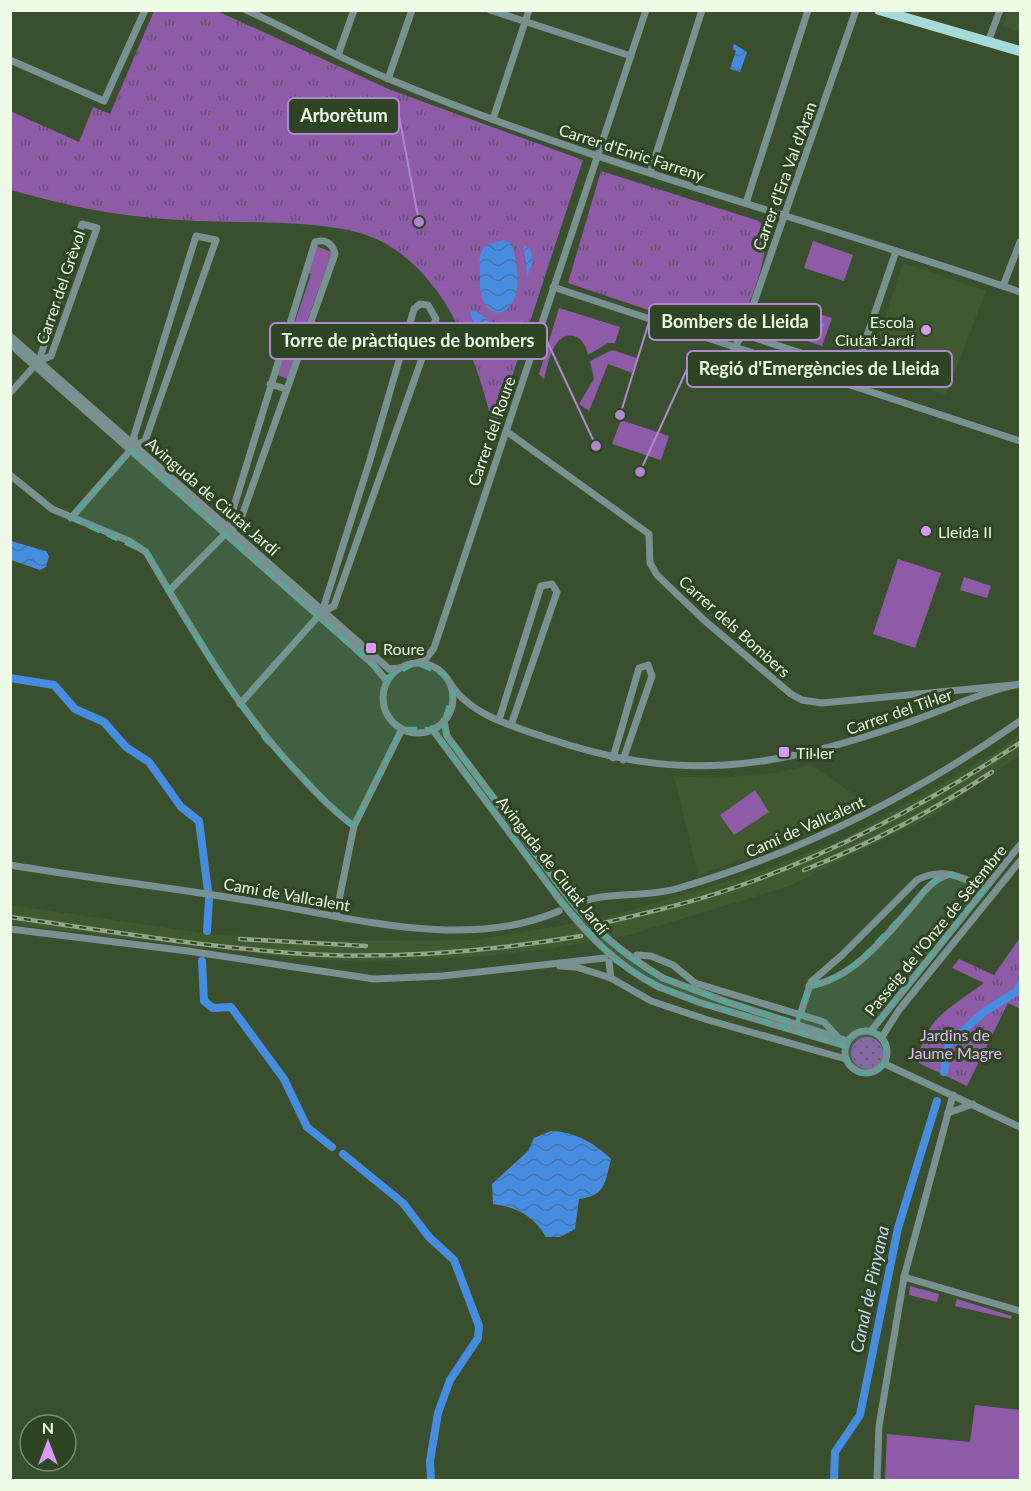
<svg xmlns="http://www.w3.org/2000/svg" width="1031" height="1491" viewBox="0 0 1031 1491" font-family="Lato,sans-serif">
	<style>
		.built { fill: #415931 }
		.grass { fill: #8e5ba6 }
		.park { fill: url(#park-tufts) }
		.garden { fill: url(#garden-dots) }
		.water { fill: url(#water-waves) }
		.lines { fill: none; stroke-linecap: round; stroke-linejoin: round }
		.canal { stroke: #468ce0; stroke-width: 8 }
		.street { stroke: #799190; stroke-width: 7 }
		.primary { stroke: #a7d9d8; stroke-width: 10 }
		.rail-casing { stroke: #94a589; stroke-width: 4.5 }
		.rail { stroke: #2f4422; stroke-width: 2; stroke-dasharray: 7; stroke-linecap: butt }
		.street-bridge { stroke: #799190; stroke-width: 7 }
		.marked { fill: #5da498; fill-opacity: 0.2; stroke: #5da498; stroke-width: 4.5; stroke-dasharray: 12 8; stroke-linejoin: round }
		.poi-dot { fill: #d99af7; stroke: #2f4422; stroke-width: 2 }
		.labels { text-anchor: middle; dominant-baseline: central; stroke-width: 6; stroke-linejoin: round; paint-order: stroke }
		.street-label { font-size: 16px; fill: #edfae5; stroke: #2f4422 }
		.poi-label { font-size: 16px; fill: #edfae5; stroke: #2f4422; text-anchor: start }
		.park-label { font-size: 16px; fill: #e4b7fb; stroke: #2f4422 }
		.water-label { font-size: 18px; font-style: italic; fill: #c6d7ec; stroke: #2f4422 }
		.leader { fill: none; stroke: #ae89d0; stroke-width: 2 }
		.callout-dot { fill: #ae89d0; stroke: #2f4422; stroke-width: 2 }
		.callout { fill: #2f4422; stroke: #ae89d0; stroke-width: 2 }
		.callout-label { font-size: 18px; text-anchor: middle; font-weight: bold; fill: #edfae5 }
	</style>
	<defs>
		<pattern id="park-tufts" width="24" height="20" patternUnits="userSpaceOnUse" patternTransform="scale(1.5)"><rect width="24" height="20" fill="#8e5ba6"/><path d="M3 7l-1-3M5 7V3M7 7l1-3M15 17l-1-3M17 17v-4M19 17l1-3" fill="none" stroke="#675271"/></pattern>
		<pattern id="garden-dots" width="8" height="8" patternUnits="userSpaceOnUse" patternTransform="scale(1.5)"><rect width="8" height="8" fill="#8e5ba6"/><path d="M2 2h.1M6 6h.1" fill="none" stroke="#675271" stroke-width="1.8" stroke-linecap="round"/></pattern>
		<pattern id="water-waves" width="16" height="10" patternUnits="userSpaceOnUse" patternTransform="scale(1.5)"><rect width="16" height="10" fill="#468ce0"/><path d="M0 5q4-4 8 0t8 0" fill="none" stroke="#4675aa"/></pattern>
	</defs>
	<rect width="100%" height="100%" fill="#3a4f2d"/>
	<g class="built">
		<polygon points="1008,11 1020,11 1020,32 1002,26"/>
		<polygon points="903,263 986,291 946,395 868,369"/>
		<polygon points="1020,734 1020,755 934,815 789,886 629,935 555,948 477,957 367,962 294,958 11,924 11,905 208,934 327,941 474,940 560,926 632,910 758,872 847,837 993,754"/>
		<polygon points="811,765 871,806 698,876 674,776 718,778 775,773"/>
	</g>
	<g class="grass">
		<polygon points="813,241 853,255 844,281 804,268"/>
		<polygon points="316,246 332,252 304,330 301,330 292,356 295,357 288,379 277,375 311,274 308,273"/>
		<polygon points="791,305 832,318 822,346 782,333"/>
		<path d="M559,308L620,327L615,343H608L588,355C586,347 583,339 574,336C553,331 548,365 544,379L539,374Z"/>
		<polygon points="612,350 637,358 632,373 608,364 589,411 579,404 594,379 590,361"/>
		<polygon points="621,420 669,436 661,460 612,444"/>
		<polygon points="898,559 941,573 915,648 873,634"/>
		<polygon points="964,577 991,586 987,598 960,590"/>
		<polygon points="755,790 769,812 734,835 720,815"/>
		<polygon points="910,1286 939,1294 937,1302 909,1295"/>
		<polygon points="957,1299 1012,1316 1011,1319 955,1306"/>
		<polygon points="975,1405 1020,1410 1020,1480 885,1480 887,1434 970,1442"/>
	</g>
	<g class="park">
		<path d="M154,11H217L391,90L583,160L494,432C477,353 437,247 348,230C292,219 236,224 180,220C122,217 66,206 11,190L10,111L79,142L93,107L110,114Z"/>
		<path d="M601,171L759,221C779,241 745,317 732,338L568,283Z"/>
		<path d="M1020,938V1009L1008,1003L967,1086L919,1063C919,1021 955,1005 984,983L952,968L959,959L994,975Z"/>
	</g>
	<circle class="garden" cx="867" cy="1053" r="16"/>
	<g class="water">
		<polygon points="734,44 747,52 740,72 730,69 736,51 733,49"/>
		<path d="M503,240L510,242C515,250 515,260 517,270C523,322 477,329 480,276C480,265 477,254 486,245Z"/>
		<polygon points="524,245 530,249 533,261 527,277"/>
		<path d="M472,309L493,323L509,324L505,329L502,344L492,347C481,341 475,325 470,314Z"/>
		<polygon points="798,316 824,324 820,338 797,330"/>
		<polygon points="11,541 46,551 49,556 46,567 40,570 11,560"/>
		<path d="M551,1131C573,1131 595,1143 611,1159C605,1182 606,1196 579,1199L575,1229L560,1237H546C534,1216 516,1207 493,1204L492,1184L528,1151L534,1138Z"/>
	</g>
	<g class="lines">
		<g class="canal">
			<polyline points="10,678 54,685 75,709 104,722 126,747 149,762 181,807 199,821 208,891"/>
			<polyline points="207,931 209,899"/>
			<polyline points="202,961 204,1001 213,1008 231,1007 284,1079 307,1127 332,1147"/>
			<polyline points="944,1072 949,1043 985,1011 1018,991 1020,985"/>
			<polyline points="343,1154 403,1203 429,1237 454,1260 479,1326 478,1338 450,1380 438,1413 430,1461 431,1480"/>
			<polyline points="834,1480 835,1452 860,1415 898,1228 937,1101"/>
		</g>
		<g class="street">
			<path d="M246,10C294,31 340,59 389,79C593,164 811,219 1020,292"/>
			<polyline points="490,10 631,56"/>
			<polyline points="988,42 1000,10"/>
			<polyline points="338,55 354,10"/>
			<polyline points="10,60 104,101 145,10"/>
			<polyline points="388,79 412,10"/>
			<polyline points="493,119 529,10"/>
			<polyline points="650,173 702,10"/>
			<polyline points="746,203 808,10"/>
			<polyline points="1003,286 1020,242"/>
			<polyline points="553,287 1020,441"/>
			<polyline points="743,334 855,371 896,251"/>
			<polyline points="10,336 381,662 389,669 400,668"/>
			<polyline points="10,344 372,663 387,681"/>
			<polyline points="734,348 743,334 856,10"/>
			<polyline points="270,384 286,389"/>
			<polyline points="10,393 39,361 82,224 97,228 51,356 39,361"/>
			<polyline points="506,431 649,534 650,563 657,575 704,620 791,694 802,700 822,703 1013,685"/>
			<path d="M10,475L52,509L129,541L146,552C192,629 235,707 297,772C315,792 333,811 354,826"/>
			<polyline points="71,518 135,445 145,441 216,240 196,236 134,436 135,445"/>
			<path d="M169,591L230,529L239,524L335,254C333,244 325,238 315,242L231,516L230,529"/>
			<polyline points="416,663 424,661 434,648 646,10"/>
			<circle cx="418" cy="698" r="35"/>
			<path d="M451,684C469,714 512,726 544,737C680,784 771,769 904,724C937,713 988,689 1020,684"/>
			<polyline points="240,704 322,612 334,606 436,319 428,305 420,304 414,309 370,460 322,612"/>
			<polyline points="499,720 541,586 552,584 557,592 511,725"/>
			<polyline points="444,721 447,736 563,890"/>
			<polyline points="432,729 556,895"/>
			<polyline points="613,758 639,668 648,665 652,676 623,760"/>
			<path d="M10,865C88,878 167,887 245,900C344,915 462,953 559,911"/>
			<path d="M580,902C612,891 647,898 679,888C802,852 916,794 1020,721"/>
			<polyline points="336,915 354,826 402,729"/>
			<polyline points="10,929 188,951 374,979 442,976 605,958"/>
			<polyline points="637,955 651,956 673,965 695,983 824,1022 836,1035"/>
			<polyline points="609,962 611,978"/>
			<polyline points="560,966 576,967 611,978 651,1001 708,1020 846,1059"/>
			<polyline points="663,978 727,1002 848,1041"/>
			<path d="M809,986C853,979 885,937 913,905C922,894 932,880 947,875"/>
			<polyline points="659,987 701,1003 846,1046"/>
			<path d="M800,1015L811,982L841,956L917,880C941,867 962,876 985,889"/>
			<circle cx="866" cy="1052" r="21"/>
			<polyline points="871,1031 1020,845"/>
			<polyline points="882,1037 899,1010 1020,861"/>
			<polyline points="885,1064 1020,1127"/>
			<polyline points="948,1113 973,1104"/>
			<polyline points="904,1277 1020,1311"/>
			<polyline points="877,1480 879,1426 904,1277 953,1095"/>
		</g>
		<polyline class="primary" points="879,10 1020,51"/>
		<defs>
			<g id="rail">
				<path d="M804,870C870,844 933,811 992,772"/>
				<path d="M10,917C116,932 221,950 327,955C412,958 497,950 581,936"/>
				<path d="M599,924C651,912 703,900 753,881C848,846 936,798 1020,743"/>
				<polyline points="240,939 366,946"/>
			</g>
		</defs>
		<use href="#rail" class="rail-casing"/>
		<use href="#rail" class="rail"/>
		<g class="street-bridge">
			<path d="M563,890C591,928 623,954 663,978"/>
			<path d="M556,895C586,933 615,965 659,987"/>
		</g>
	</g>
	<path class="marked" d="M131,450L387,678L416,663L445,675L453,693L444,721L447,736L577,908L627,956L663,978L727,1002L797,1023L809,986L836,977L860,961L936,879L952,874L985,889L872,1030L886,1043L885,1064L874,1073H860L849,1065L844,1045L701,1003L659,987L616,961L556,895L432,729H402L354,826L343,818L266,740L222,679L146,552L71,518Z"/>
	<g class="poi-dot">
		<circle cx="926" cy="330" r="6"/>
		<circle cx="926" cy="531" r="6"/>
		<rect x="365" y="642" width="12" height="12" rx="3"/>
		<rect x="778" y="746" width="12" height="12" rx="3"/>
	</g>
	<g class="labels">
		<g class="street-label">
			<text transform="translate(632 152) rotate(18)">Carrer d'Enric Farreny</text>
			<text transform="translate(784 176) rotate(-70)">Carrer d'Era Val d'Aran</text>
			<text transform="translate(60 287) rotate(-71)">Carrer del Grèvol</text>
			<text transform="translate(491 431) rotate(-71)">Carrer del Roure</text>
			<text transform="translate(213 496) rotate(41)">Avinguda de Ciutat Jardí</text>
			<text transform="translate(735 626) rotate(42)">Carrer dels Bombers</text>
			<text transform="translate(899 711) rotate(-19)">Carrer del Til·ler</text>
			<text transform="translate(805 826) rotate(-24)">Camí de Vallcalent</text>
			<text transform="translate(553 865) rotate(52)">Avinguda de Ciutat Jardí</text>
			<text transform="translate(287 894) rotate(10)">Camí de Vallcalent</text>
			<text transform="translate(935 930) rotate(-51)">Passeig de l'Onze de Setembre</text>
		</g>
		<g class="poi-label">
			<text x="914" y="321" text-anchor="end">Escola<tspan x="914" dy="18">Ciutat Jardí</tspan></text>
			<text x="938" y="531">Lleida II</text>
			<text x="383" y="648">Roure</text>
			<text x="796" y="752">Til·ler</text>
		</g>
		<g class="park-label">
			<text x="955" y="1034">Jardins de<tspan x="955" dy="18">Jaume Magre</tspan></text>
		</g>
		<g class="water-label">
			<text transform="translate(869 1289) rotate(-78)">Canal de Pinyana</text>
		</g>
	</g>
	<path class="leader" d="M419 222L399 116M620 415L649 322M596 446L547 341M640 472L687 369"/>
	<g class="callout-dot">
		<circle cx="419" cy="222" r="6"/>
		<circle cx="620" cy="415" r="6"/>
		<circle cx="596" cy="446" r="6"/>
		<circle cx="640" cy="472" r="6"/>
	</g>
	<g class="callout">
		<rect x="288" y="98" width="111" height="36" rx="6"/>
		<rect x="649" y="304" width="172" height="36" rx="6"/>
		<rect x="270" y="323" width="277" height="36" rx="6"/>
		<rect x="687" y="351" width="265" height="36" rx="6"/>
	</g>
	<g class="callout-label">
		<text x="344" y="122">Arborètum</text>
		<text x="735" y="328">Bombers de Lleida</text>
		<text x="408" y="347">Torre de pràctiques de bombers</text>
		<text x="819" y="375">Regió d'Emergències de Lleida</text>
	</g>
	<rect width="1031" height="1491" fill="none" stroke="#edfae5" stroke-width="24"/>
	<g transform="translate(48 1443)"><circle r="28" fill="#2f4422" stroke="#7b8d70" stroke-width="1.5"/>
	<path d="M0-4.5L10 22L0 15L-10 22Z" fill="#d99af7"/>
	<text y="-9" font-size="16" font-weight="bold" text-anchor="middle" fill="#edfae5">N</text>
	</g>
</svg>
